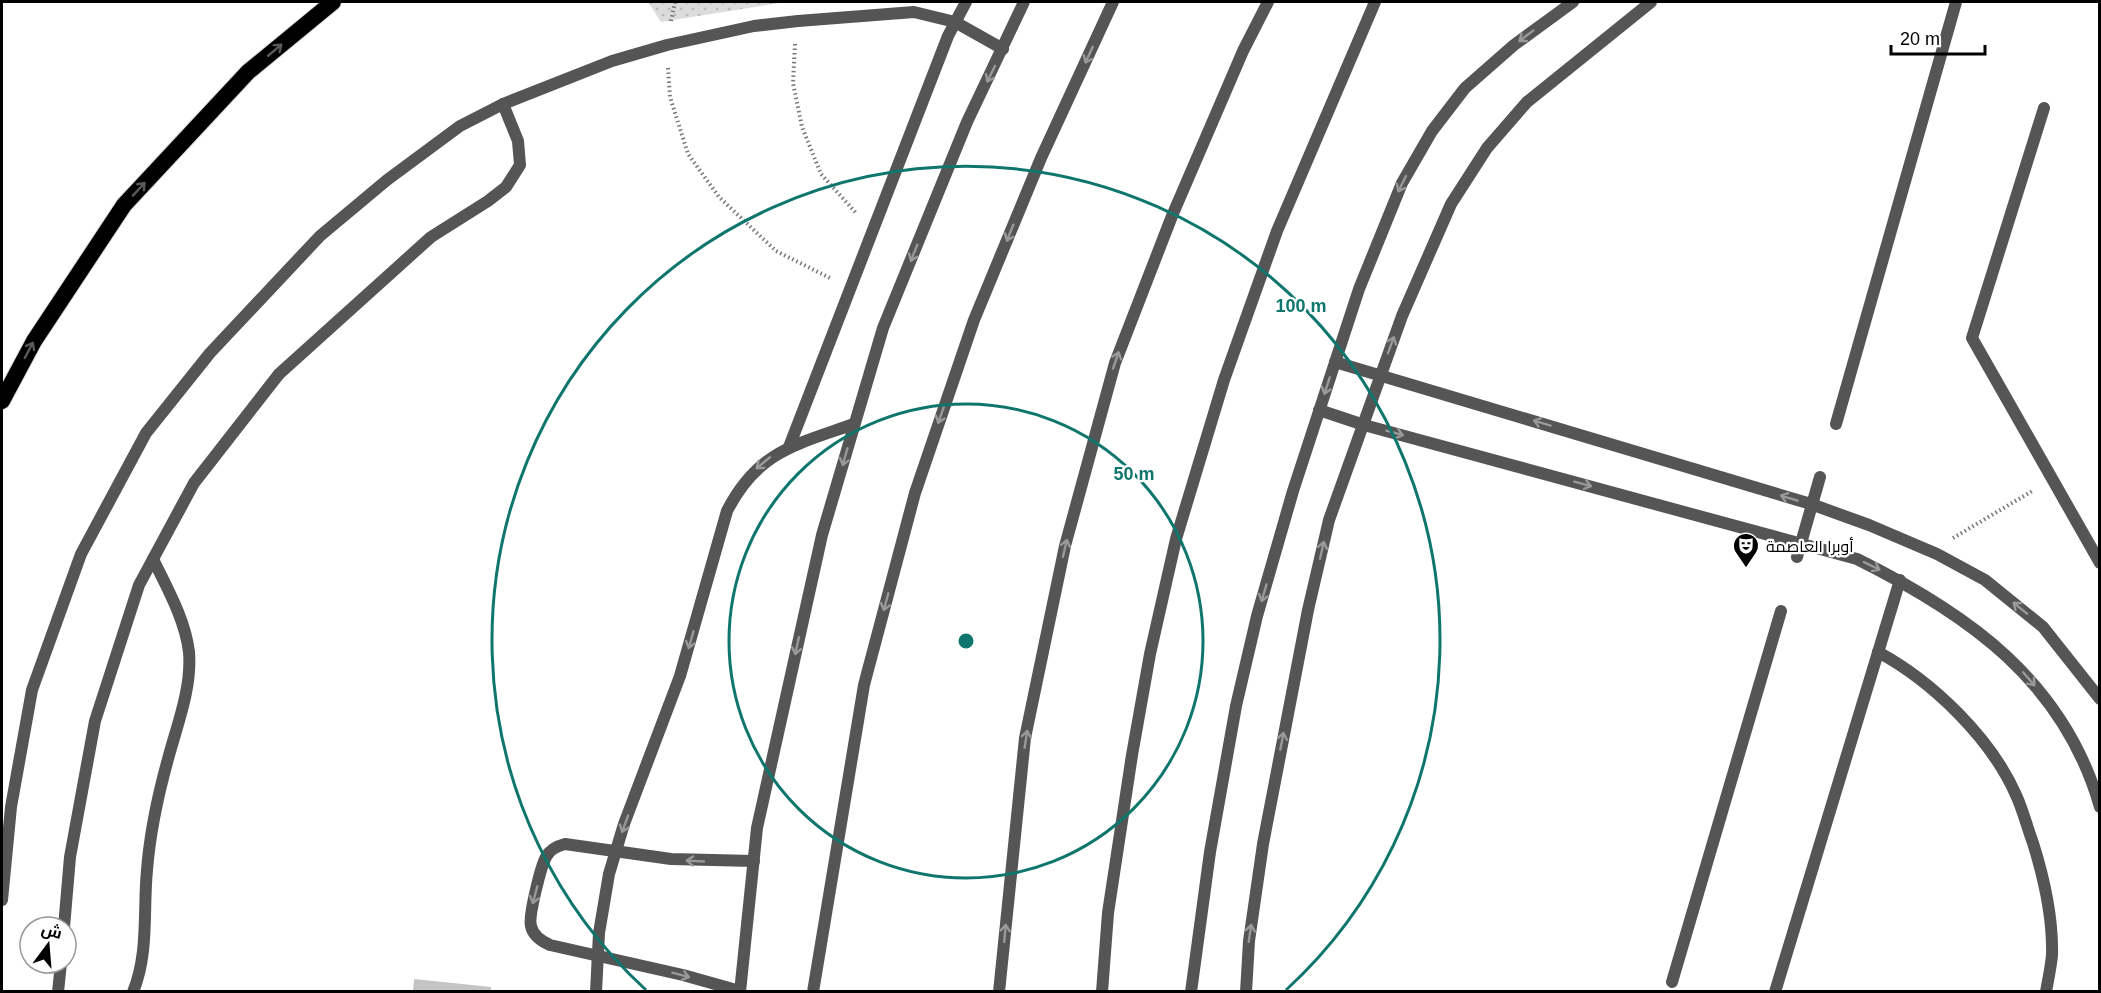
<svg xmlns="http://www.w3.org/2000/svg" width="2101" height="993" viewBox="0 0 2101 993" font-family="Helvetica,Cairo,sans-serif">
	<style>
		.green { fill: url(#green-dots) }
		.building { fill: #c4c4c4 }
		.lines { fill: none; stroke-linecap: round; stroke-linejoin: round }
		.trunk-casing { stroke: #dbdbdb; stroke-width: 18 }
		.path { stroke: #777; stroke-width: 4; stroke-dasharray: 1.5 3; stroke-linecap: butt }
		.service { stroke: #555; stroke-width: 12 }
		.pedestrian { stroke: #555; stroke-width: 12 }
		.minor { stroke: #555; stroke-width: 12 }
		.tertiary { stroke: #555; stroke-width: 12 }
		.trunk { stroke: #000; stroke-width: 16 }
		.oneway { stroke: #999 }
		.oneway2 { stroke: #595959 }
		.ring { fill: none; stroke: #0f766e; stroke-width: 3 }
		.labels { text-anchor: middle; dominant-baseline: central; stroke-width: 4.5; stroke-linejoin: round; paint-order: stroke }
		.poi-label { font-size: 16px; fill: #000; stroke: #fff; text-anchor: start }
		.centre { fill: #0f766e; stroke: #fff; stroke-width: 3 }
		.ring-label { font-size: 18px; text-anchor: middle; font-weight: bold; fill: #0f766e; stroke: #fff; stroke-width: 4.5; stroke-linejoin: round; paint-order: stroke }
	</style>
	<defs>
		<pattern id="green-dots" width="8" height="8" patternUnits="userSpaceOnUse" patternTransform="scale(1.5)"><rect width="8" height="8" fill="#dcdcdc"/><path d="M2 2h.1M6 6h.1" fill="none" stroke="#bbb" stroke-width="1.8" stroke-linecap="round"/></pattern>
	</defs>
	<rect width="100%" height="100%" fill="#fff"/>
	<polygon class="green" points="648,2 785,2 661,22"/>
	<polygon class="building" points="414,979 491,987 491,992 413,992"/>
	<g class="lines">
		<defs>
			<polyline id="trunk" points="2,401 34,341 124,205 248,72 333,2"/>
		</defs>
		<use href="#trunk" class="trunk-casing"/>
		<g class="path">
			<polyline points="671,21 675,2"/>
			<polyline points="795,44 793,83 802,127 821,174 856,213"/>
			<polyline points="668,68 670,97 688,154 719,197 776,251 832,279"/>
			<polyline points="1953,538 2034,490"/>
		</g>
		<g class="service">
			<polyline points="789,447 948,36 966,2"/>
			<path d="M1878,652C1932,681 1991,738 2016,795C2023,810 2027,827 2033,843C2044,878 2053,917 2052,955C2051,967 2048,980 2046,992"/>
			<polyline points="2,900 11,807 32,690 81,554 146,433 210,353 320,236 387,180 460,126 503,104 612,61 667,45 754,26 798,21 914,12 955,22 1003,49"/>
			<polyline points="64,927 70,857 95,721 139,585 153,559 194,483 279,374 431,237 488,201 506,187 520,165 518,141 503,104"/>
			<path d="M740,991L683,975L550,945C541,941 533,936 531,926C528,917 541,866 546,857C550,849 557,846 565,844L671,859L754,861"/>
			<polyline points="58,992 61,963"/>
			<path d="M133,992C149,953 143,911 147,870C150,832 158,795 168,759C177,725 192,688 189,652C185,619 167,588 153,559"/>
			<path d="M596,992L599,933L609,874L624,824L680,676L727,511C758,451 795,445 854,424"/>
			<polyline points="1775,992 1900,580"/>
		</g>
		<g class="pedestrian">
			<polyline points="2044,108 1972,338 2100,563"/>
			<polyline points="1836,424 1956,2"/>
			<polyline points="1797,557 1820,477"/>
			<polyline points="1672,982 1781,611"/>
		</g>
		<g class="minor">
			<polyline points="1335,362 1811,504 1869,525 1937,554 1985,580 2043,627 2100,699"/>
			<path d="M1319,410L1364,425L1857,559C1968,614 2064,681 2100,807"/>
			<polyline points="740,992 757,828 822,535 883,328 967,122 1024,2"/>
			<polyline points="1102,992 1108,913 1132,755 1150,654 1176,539 1224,380 1277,231 1375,2"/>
			<polyline points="1191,992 1210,852 1236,706 1257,616 1293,491 1359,289 1402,183 1432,131 1465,88 1514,45 1573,2"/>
			<polyline points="1246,992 1249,941 1263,844 1308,610 1329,520 1402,316 1451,204 1487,148 1527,102 1651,2"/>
		</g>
		<g class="tertiary">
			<polyline points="813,992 864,685 915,493 974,320 1041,158 1113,2"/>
			<polyline points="999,992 1025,738 1065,546 1115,363 1172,216 1243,51 1268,2"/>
		</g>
		<use href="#trunk" class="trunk"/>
	</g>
	<defs><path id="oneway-shaft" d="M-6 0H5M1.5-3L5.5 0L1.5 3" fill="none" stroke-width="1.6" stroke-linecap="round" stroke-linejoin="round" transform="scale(1.5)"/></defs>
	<g class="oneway">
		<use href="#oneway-shaft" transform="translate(1526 36) rotate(143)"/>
		<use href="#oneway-shaft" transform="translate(1089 55) rotate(115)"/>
		<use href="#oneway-shaft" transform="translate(991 74) rotate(116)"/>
		<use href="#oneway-shaft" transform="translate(1402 184) rotate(116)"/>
		<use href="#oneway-shaft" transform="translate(1010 233) rotate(112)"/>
		<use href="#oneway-shaft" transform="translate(914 253) rotate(112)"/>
		<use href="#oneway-shaft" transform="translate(1391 345) rotate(-70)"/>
		<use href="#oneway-shaft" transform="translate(1116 360) rotate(-71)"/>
		<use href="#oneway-shaft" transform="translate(1327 386) rotate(108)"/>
		<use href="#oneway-shaft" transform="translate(941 415) rotate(109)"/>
		<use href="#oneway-shaft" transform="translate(1542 423) rotate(-163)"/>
		<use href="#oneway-shaft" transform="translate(1395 433) rotate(15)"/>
		<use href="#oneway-shaft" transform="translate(845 457) rotate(106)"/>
		<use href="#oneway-shaft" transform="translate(763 463) rotate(140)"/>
		<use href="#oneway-shaft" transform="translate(1583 484) rotate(15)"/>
		<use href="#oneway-shaft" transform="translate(1789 498) rotate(-163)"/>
		<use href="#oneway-shaft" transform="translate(1065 548) rotate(-77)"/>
		<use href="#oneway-shaft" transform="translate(1322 550) rotate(-77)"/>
		<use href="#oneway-shaft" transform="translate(1872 566) rotate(26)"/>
		<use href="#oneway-shaft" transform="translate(1264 593) rotate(106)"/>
		<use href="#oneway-shaft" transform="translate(886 602) rotate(105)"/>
		<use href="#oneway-shaft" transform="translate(2020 608) rotate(-141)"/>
		<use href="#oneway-shaft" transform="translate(691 640) rotate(106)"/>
		<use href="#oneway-shaft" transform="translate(797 646) rotate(102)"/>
		<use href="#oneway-shaft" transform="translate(2029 679) rotate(49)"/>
		<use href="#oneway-shaft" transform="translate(1026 739) rotate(-81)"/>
		<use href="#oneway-shaft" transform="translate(1282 741) rotate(-79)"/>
		<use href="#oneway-shaft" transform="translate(625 824) rotate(110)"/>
		<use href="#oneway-shaft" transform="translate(695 861) rotate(-177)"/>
		<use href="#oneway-shaft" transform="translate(535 895) rotate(105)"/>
		<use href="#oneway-shaft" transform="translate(1005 933) rotate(-85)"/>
		<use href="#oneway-shaft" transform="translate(1250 933) rotate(-82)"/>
		<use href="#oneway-shaft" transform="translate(681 975) rotate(15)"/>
	</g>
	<g class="oneway2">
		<use href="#oneway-shaft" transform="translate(275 50) rotate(-40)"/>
		<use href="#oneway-shaft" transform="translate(139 189) rotate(-47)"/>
		<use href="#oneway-shaft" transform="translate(29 350) rotate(-62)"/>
	</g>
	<g class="ring">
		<circle cx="966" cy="641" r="237"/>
		<path d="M646 990A474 474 0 1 1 1286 990"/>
	</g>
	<defs>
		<symbol id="theatre-pin" viewBox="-11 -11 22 30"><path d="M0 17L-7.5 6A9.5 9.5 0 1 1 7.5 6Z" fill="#000" stroke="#fff"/><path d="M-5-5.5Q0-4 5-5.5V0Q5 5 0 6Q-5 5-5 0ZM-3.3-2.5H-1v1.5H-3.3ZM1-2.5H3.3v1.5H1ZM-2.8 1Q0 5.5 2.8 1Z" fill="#fff"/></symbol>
	</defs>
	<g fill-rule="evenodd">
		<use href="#theatre-pin" x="1731" y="531" width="30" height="40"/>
	</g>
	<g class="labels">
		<g class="poi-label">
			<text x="1766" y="546">أوبرا العاصمة</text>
		</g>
	</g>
	<circle cx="966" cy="641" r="9" class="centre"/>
	<g class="ring-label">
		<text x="1301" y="312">100 m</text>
		<text x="1134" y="480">50 m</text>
	</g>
	<rect width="2101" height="993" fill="none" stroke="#000000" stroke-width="6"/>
	<g transform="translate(48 945) rotate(16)"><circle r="28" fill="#ffffff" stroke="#999999" stroke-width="1.5"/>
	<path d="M0-4.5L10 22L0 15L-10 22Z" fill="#000000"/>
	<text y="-9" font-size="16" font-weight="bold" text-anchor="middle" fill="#000000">ش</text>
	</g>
	<path d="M1891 45v9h94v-9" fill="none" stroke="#000000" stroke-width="3"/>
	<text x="1900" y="45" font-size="18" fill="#000000" stroke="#ffffff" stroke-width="4.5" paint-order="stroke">20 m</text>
</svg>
